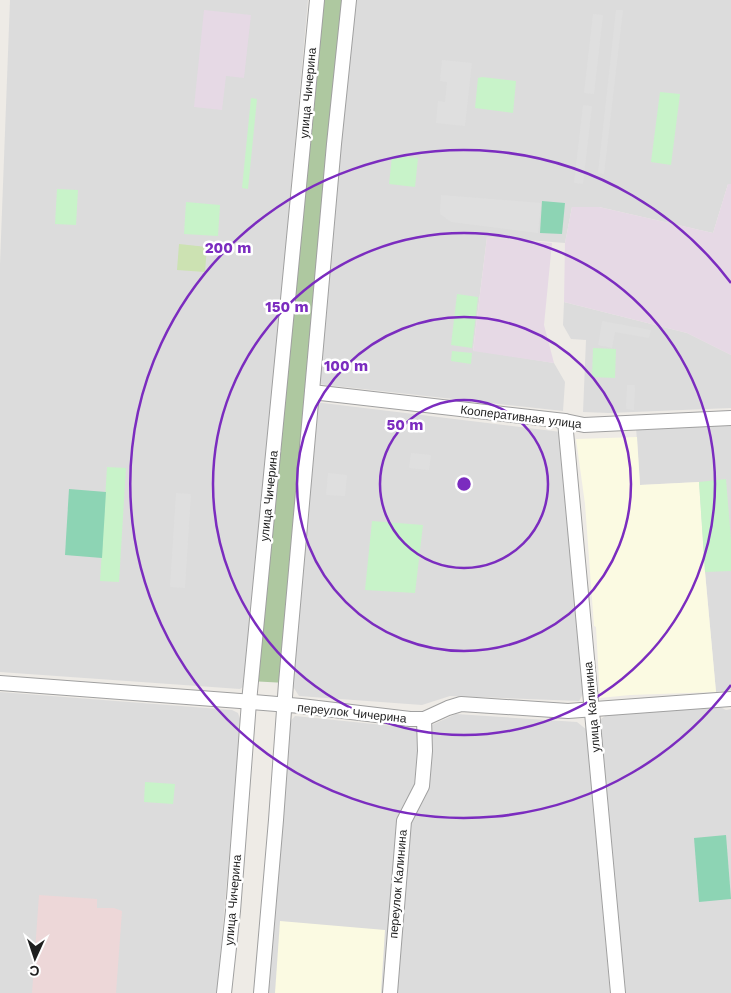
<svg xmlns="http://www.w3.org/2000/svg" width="731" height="993" viewBox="0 0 731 993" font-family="'Work Sans',sans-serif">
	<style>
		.residential { fill: #dcdcdc }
		.commercial { fill: #edd7d8 }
		.industrial { fill: #e6d9e5 }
		.education { fill: #fbfae2 }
		.grass { fill: #cce2b2 }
		.forest { fill: #aec8a0 }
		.park { fill: #c8f3c9 }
		.pitch { fill: #8dd4b4 }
		.parking { fill: #dfdfdf }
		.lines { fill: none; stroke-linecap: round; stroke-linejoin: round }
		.minor-casing { stroke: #a0a0a0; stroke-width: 16 }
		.minor { stroke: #fff; stroke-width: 14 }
		.ring { fill: none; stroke: #7b2cbf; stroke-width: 2.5 }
		.labels { text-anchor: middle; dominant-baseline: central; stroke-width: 5; stroke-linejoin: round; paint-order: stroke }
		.street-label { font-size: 12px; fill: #1f1f1f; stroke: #fff }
		.centre { fill: #7b2cbf; stroke: #fff; stroke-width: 2.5 }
		.ring-label { font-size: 15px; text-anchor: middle; font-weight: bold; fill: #7b2cbf; stroke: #fff; stroke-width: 5; stroke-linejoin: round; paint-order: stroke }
	</style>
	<rect width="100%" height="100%" fill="#eeebe6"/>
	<g class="residential">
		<polygon points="10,0 308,0 246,685 240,689 0,672 0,264"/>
		<polygon points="355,0 731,0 731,184 728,184 713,233 599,207 572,207 565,243 487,237 473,350 554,363 565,382 563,411 317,384"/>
		<polygon points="564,302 687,333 731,355 731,408 609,413 583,412 586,340 571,339 563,325"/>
		<polygon points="315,402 561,432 584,692 579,701 450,696 422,705 299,696 292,685"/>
		<polygon points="731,422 731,690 716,692 705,572 699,482 640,485 636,427"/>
		<polygon points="0,692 232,710 238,713 241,722 217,993 0,993"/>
		<polygon points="718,706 726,710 731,709 731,993 624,993 599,728 601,719 608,714"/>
		<polygon points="456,714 577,722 587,730 610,993 268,993 288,724 295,716 423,729"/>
	</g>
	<polygon class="commercial" points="39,895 97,899 97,908 114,908 122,911 116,993 32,993"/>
	<g class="industrial">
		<polygon points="204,10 251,15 244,78 226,76 222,110 194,107"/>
		<polygon points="728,184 731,184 731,355 687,333 564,302 565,243 572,207 599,207 713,233"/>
		<polygon points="487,237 552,243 544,325 554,363 473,351"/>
	</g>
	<g class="education">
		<polygon points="637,437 640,485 699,482 705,572 716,692 630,695 600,698 596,627 594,626 585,504 576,439"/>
		<polygon points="280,921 385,930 381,993 275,993"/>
	</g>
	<polygon class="grass" points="179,244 207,247 205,272 177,270"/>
	<polygon class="forest" points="317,0 349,0 286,683 251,681"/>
	<g class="park">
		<polygon points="482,77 516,81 513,113 475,108 478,78"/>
		<polygon points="660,92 680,94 671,165 651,162"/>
		<polygon points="251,98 257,99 248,189 242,188"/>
		<polygon points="392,156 418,158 415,187 389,184"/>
		<polygon points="57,189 78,190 76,225 55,224"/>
		<polygon points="186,202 220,205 218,236 184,234"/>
		<polygon points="457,294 478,297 472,348 451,345"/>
		<polygon points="593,348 616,349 615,378 592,377"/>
		<polygon points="452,351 472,353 471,364 451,361"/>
		<polygon points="107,467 126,468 119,582 100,581"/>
		<polygon points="726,479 731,540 731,571 705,572 699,482"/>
		<polygon points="372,521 423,525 415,593 365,590"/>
		<polygon points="145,782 175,784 173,804 144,802"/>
	</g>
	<g class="pitch">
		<polygon points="542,201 565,203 562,234 540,233"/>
		<polygon points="69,489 106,492 102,558 65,555"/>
		<polygon points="726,835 731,899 699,902 694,838"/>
	</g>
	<g class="parking">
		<polygon points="616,10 623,10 604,174 598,173"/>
		<polygon points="593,14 603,15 594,94 584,93"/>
		<polygon points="442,60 472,63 465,126 436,123 438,101 445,102 447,82 440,81"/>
		<polygon points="583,105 592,106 583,184 574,183"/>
		<polygon points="441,195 541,203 538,233 451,222 440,214"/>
		<polygon points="602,321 651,330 649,338 615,332 612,348 598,345"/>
		<polygon points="627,385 635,385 634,410 626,409"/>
		<polygon points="411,453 431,455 429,470 409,468"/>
		<polygon points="328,473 347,475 345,496 326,495"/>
		<polygon points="176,493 191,494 185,588 170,587"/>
	</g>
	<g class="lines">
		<defs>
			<g id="minor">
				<polyline points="312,392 565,421 584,425 731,418"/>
				<polyline points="565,421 618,993"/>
				<polyline points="0,683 240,701 301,706 410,719 424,719 448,708 461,704 568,711 731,699"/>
				<polyline points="224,993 233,911 249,702 317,0"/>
				<polyline points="261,993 276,820 286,683 334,144 349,0"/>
				<polyline points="390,993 404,821 422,786 425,751 424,719"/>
			</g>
		</defs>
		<use href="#minor" class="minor-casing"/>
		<use href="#minor" class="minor"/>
	</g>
	<g class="ring">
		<circle cx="464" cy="484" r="84"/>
		<circle cx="464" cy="484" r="167"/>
		<circle cx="464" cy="484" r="251"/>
		<path d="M731 685A334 334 0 1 1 731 283"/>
	</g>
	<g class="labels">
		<g class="street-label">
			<text transform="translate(308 93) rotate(-85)">улица Чичерина</text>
			<text transform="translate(521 417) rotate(7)">Кооперативная улица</text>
			<text transform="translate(269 496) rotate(-84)">улица Чичерина</text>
			<text transform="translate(592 707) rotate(-95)">улица Калинина</text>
			<text transform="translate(352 713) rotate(6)">переулок Чичерина</text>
			<text transform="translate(398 884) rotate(-85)">переулок Калинина</text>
			<text transform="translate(233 900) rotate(-85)">улица Чичерина</text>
		</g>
	</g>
	<circle cx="464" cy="484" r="8" class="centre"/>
	<g class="ring-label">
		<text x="228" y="253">200 m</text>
		<text x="287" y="312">150 m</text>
		<text x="346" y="371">100 m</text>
		<text x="405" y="430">50 m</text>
	</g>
	<g transform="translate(35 958) rotate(183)" stroke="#ffffff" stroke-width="4" paint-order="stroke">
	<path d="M0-4L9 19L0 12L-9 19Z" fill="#1f1f1f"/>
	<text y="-8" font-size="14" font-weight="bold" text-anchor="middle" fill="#1f1f1f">С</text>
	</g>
</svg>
